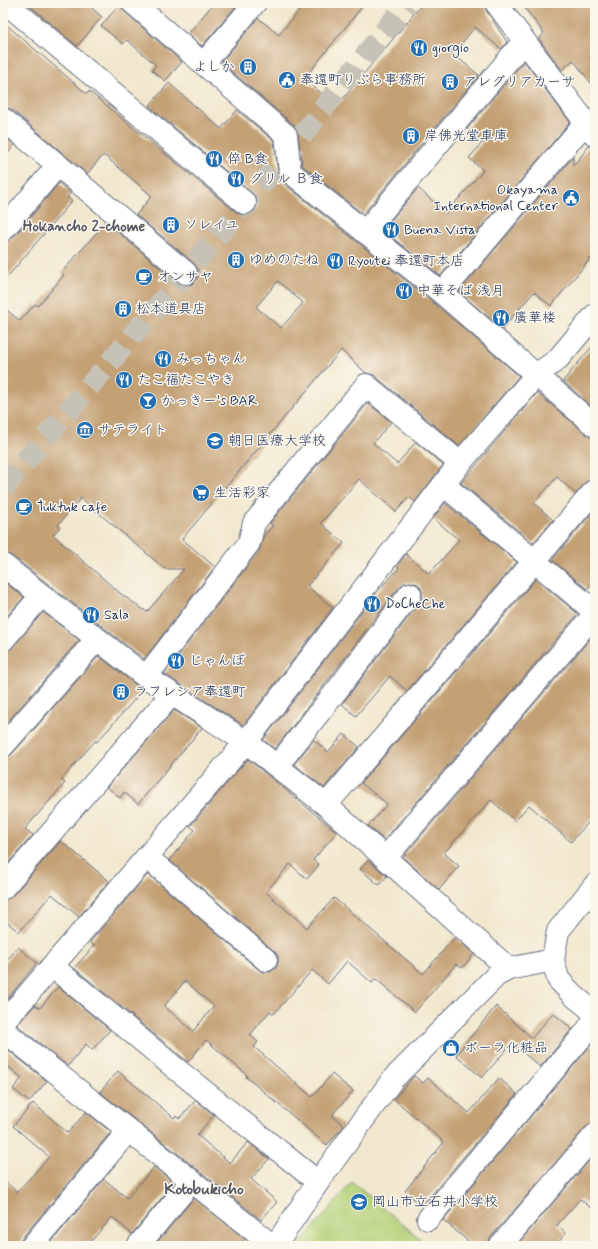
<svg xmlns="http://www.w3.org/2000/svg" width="598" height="1249" viewBox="0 0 598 1249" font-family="Mynerve,'Klee One',sans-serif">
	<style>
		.green { fill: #b3d077; stroke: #67806a }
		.building { fill: #c4a075; fill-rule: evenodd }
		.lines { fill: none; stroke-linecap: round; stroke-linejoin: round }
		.minor-tunnel { stroke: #c6c2b7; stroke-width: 22; stroke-dasharray: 22 11; stroke-linecap: butt }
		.minor-casing { stroke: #666f85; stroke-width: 24 }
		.minor { stroke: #fff; stroke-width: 22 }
		.labels { text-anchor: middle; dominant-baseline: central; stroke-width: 3; stroke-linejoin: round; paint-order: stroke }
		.poi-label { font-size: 14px; fill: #1b2f5e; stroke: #fbf7ec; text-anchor: start }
		.neighbourhood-label { font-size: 15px; font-weight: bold; fill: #565766; stroke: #fbf7ec }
		.quarter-label { font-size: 16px; font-weight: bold; fill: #565766; stroke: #fbf7ec }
	</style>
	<rect width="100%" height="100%" fill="#fbf7ec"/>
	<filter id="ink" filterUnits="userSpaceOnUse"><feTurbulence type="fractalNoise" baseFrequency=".025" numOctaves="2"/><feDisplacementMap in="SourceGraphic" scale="8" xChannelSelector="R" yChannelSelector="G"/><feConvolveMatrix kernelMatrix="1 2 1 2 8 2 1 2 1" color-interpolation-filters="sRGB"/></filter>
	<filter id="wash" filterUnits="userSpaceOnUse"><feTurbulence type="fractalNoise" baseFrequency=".012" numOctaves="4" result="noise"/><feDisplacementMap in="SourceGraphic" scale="16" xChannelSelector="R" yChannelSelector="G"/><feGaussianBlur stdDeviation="0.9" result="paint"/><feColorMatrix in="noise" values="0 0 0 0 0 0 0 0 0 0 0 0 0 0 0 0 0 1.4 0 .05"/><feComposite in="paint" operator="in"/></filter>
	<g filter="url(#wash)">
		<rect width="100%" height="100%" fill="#f1e7cd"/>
		<polygon class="green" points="352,1182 429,1246 298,1246"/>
		<g id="blocks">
			<g class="building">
				<polygon points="27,3 86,3 102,17 77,46"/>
				<polygon points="121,3 125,12 182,62 165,81 152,70 156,65 127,40 123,44 101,26"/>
				<polygon points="214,3 234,3 237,5 202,46 188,34"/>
				<polygon points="305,3 365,3 304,79 337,106 423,3 484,3 486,10 507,42 501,49 475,27 453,54 479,75 363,214 302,165 298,134 295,126 222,63 222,61 258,18 279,35"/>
				<polygon points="521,3 595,3 595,88 573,60 562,70 539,39 544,33"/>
				<path d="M3,22L87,94L89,91L237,213L243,215H249L254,211L257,206V199L253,194L149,106L169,83L221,129L237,110L274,141L278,173L282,182L434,303L519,376L459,446L374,375L366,373L341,350L182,539L215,567L144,659L11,555L3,553V307L20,321L35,304L38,306L64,275L61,273L106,222L178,283L184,285H191L195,281L198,276V269L194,263L136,215L152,196L105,156H102L87,174L11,109L3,107ZM278,281L303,303L281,328L256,307ZM81,498L165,569H184L147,612L121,594L53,535L60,527L58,525Z"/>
				<polygon points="524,61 570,122 440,276 383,230 418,188 446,213 482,172 483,170 469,158 483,142 467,129"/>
				<polygon points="3,135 15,145 3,159"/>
				<polygon points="589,146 595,147 595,253 551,306 534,292 502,329 459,292 573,157 573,166"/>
				<polygon points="59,183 71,193 67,197 72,201 3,282 3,242 13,238"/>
				<polygon points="595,343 595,406 593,408 563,381"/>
				<polygon points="537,393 595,441 595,478 586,482 576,494 557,477 534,503 553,520 533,543 461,483"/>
				<polygon points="368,403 391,422 373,443 397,464 416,442 443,465 415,502 409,497 396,512 359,479 321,523 344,543 307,586 333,608 243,725 164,674 259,551 263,537 273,526 270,523"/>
				<polygon points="445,503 517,562 407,691 390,676 356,716 342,704 420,602 422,596 422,590 418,584 411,582 405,583 400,586 275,749 263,740 377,592 399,568 397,566 406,554 429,574 459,540 433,518"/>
				<polygon points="595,509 595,580 587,589 552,560"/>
				<polygon points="536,579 578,614 384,840 368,826 387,804 361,783"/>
				<polygon points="3,581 24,597 3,621"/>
				<polygon points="43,612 79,640 3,727 3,652 12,648"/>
				<polygon points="595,633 595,815 571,842 529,805 515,821 491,800 444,853 459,866 439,890 403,857"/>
				<polygon points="99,656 143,690 97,742 95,741 61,780 65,783 25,829 33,835 3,869 3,758 12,754"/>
				<polygon points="174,710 202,728 138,804 124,792 120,798 107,787"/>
				<polygon points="344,734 359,747 324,788 294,764 314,740 328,752"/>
				<path d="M248,759L337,832L313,860L319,865L307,879L290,864L266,892L307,928L334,898L423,974L455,937L474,954L462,968L456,964L415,1012L376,979L372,983L347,961L328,984L312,970L274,1014L270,1011L250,1035L258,1042L254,1047L312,1097L332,1074L353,1091L332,1115L344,1126L327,1145L246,1077L247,1075L206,1040L188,1062L74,968L94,946L90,942L148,874L258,969L263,972H270L276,968L278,962V956L274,951L169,860L195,830L190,826ZM185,981L214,1006L193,1031L164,1006Z"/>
				<polygon points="61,841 109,881 79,917 52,894 19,932 3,919 3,900 12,896"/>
				<polygon points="368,860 387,876 379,885 360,869"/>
				<polygon points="18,947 37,963 3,1004 3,965"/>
				<polygon points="58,987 110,1030 92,1050 86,1044 68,1066 17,1025 35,1005 40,1008"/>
				<polygon points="496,1006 532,1038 553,1013 572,1029 540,1067 512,1043 482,1078 456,1055"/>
				<polygon points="591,1045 595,1048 595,1123 586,1127 490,1238 488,1246 474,1246 443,1220"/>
				<polygon points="3,1046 47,1081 29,1102 13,1089 22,1078 3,1062"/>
				<polygon points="118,1071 174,1118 176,1116 179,1119 196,1100 214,1115 197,1135 230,1163 248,1142 269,1159 251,1179 277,1202 261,1220 100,1092"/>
				<polygon points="414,1076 423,1083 428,1078 469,1113 499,1078 517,1094 422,1206 405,1191 444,1142 394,1099"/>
				<polygon points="33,1103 68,1133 86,1112 111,1132 22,1238 20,1246 3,1246 3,1180 17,1192 49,1157 13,1126"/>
				<polygon points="595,1154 595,1211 580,1199 557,1225 566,1233 555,1246 516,1246"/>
				<polygon points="154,1167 174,1183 132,1234 112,1217 87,1246 48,1246 104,1179 127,1198"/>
				<polygon points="194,1198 245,1239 239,1246 154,1246"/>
			</g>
		</g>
	</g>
	<g filter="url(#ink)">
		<use href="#blocks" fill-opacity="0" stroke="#666f85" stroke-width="1"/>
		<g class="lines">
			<polyline class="minor-tunnel" points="3,488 288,153 407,3"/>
			<defs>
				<g id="minor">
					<polyline points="6,3 245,203"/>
					<polyline points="133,3 286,135 290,172 442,293 595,426"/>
					<polyline points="496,3 595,135"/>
					<polyline points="204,63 255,3"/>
					<polyline points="3,119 186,273"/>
					<polyline points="3,230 58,165"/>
					<polyline points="365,232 524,41"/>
					<polyline points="442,293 585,123"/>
					<polyline points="444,485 595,612"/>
					<polyline points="3,565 146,677 246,742 326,805 509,969"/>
					<polyline points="3,640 41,596"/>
					<polyline points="146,677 249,543 254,523 366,385 460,463"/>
					<polyline points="3,746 97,639"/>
					<polyline points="277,766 341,685 410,594"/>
					<polyline points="326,805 595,490"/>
					<polyline points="147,857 266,960"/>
					<polyline points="386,857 595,614"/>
					<polyline points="595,885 558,931 553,960 558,979 574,996 595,1013"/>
					<polyline points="3,888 172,694"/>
					<polyline points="52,966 175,1068 318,1182"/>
					<polyline points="3,1023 246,742 460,463 537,374 557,360 595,315"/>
					<polyline points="3,1030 273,1246"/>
					<polyline points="428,1219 586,1032 595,1018"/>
					<polyline points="32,1246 129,1130"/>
					<polyline points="138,1246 191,1182"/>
					<polyline points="275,1246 318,1182 393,1079 497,975 509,969 553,960"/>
					<polyline points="500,1246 595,1135"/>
				</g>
			</defs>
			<use href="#minor" class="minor-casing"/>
			<use href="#minor" class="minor"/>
		</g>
	</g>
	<defs>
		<symbol id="restaurant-disc" viewBox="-11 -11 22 22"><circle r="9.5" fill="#1f6fb2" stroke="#fbf7ec"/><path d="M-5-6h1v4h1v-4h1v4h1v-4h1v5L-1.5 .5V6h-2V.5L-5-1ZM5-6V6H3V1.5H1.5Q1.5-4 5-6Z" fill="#fff"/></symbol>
		<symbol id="building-disc" viewBox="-11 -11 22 22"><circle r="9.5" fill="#1f6fb2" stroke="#fbf7ec"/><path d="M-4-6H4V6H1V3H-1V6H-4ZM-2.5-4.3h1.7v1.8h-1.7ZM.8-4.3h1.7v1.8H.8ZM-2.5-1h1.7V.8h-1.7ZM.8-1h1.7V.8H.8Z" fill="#fff"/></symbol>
		<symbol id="civic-disc" viewBox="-11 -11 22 22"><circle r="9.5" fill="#1f6fb2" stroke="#fbf7ec"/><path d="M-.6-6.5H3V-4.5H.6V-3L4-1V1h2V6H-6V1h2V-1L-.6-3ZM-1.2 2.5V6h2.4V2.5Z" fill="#fff"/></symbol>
		<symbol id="cafe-disc" viewBox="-11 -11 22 22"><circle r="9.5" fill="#1f6fb2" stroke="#fbf7ec"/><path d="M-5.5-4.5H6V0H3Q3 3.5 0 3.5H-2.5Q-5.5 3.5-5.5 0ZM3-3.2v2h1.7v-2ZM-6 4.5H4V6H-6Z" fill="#fff"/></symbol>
		<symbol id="bar-disc" viewBox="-11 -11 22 22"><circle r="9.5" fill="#1f6fb2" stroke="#fbf7ec"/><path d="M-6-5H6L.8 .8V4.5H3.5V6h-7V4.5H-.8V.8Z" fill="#fff"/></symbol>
		<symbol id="museum-disc" viewBox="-11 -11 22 22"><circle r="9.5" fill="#1f6fb2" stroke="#fbf7ec"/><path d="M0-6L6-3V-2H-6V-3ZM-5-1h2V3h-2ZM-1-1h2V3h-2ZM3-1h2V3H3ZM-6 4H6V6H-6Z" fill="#fff"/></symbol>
		<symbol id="school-disc" viewBox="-11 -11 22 22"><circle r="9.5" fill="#1f6fb2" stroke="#fbf7ec"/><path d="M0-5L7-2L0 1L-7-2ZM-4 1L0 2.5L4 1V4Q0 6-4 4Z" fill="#fff"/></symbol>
		<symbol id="supermarket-disc" viewBox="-11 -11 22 22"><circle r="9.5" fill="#1f6fb2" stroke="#fbf7ec"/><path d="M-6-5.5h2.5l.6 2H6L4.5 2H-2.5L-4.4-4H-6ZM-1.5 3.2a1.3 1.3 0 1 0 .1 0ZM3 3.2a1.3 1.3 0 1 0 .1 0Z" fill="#fff"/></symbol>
		<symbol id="shop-disc" viewBox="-11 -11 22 22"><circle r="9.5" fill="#1f6fb2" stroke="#fbf7ec"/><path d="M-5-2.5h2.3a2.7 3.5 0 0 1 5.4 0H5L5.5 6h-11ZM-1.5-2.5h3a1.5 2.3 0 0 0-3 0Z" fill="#fff"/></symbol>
	</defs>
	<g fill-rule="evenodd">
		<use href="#restaurant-disc" x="409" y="38" width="20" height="20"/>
		<use href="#building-disc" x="238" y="57" width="20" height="20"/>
		<use href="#civic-disc" x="277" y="70" width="20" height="20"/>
		<use href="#building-disc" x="440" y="72" width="20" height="20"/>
		<use href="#building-disc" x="401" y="126" width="20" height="20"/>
		<use href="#restaurant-disc" x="204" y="149" width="20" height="20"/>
		<use href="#restaurant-disc" x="226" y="169" width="20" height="20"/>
		<use href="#civic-disc" x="561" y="188" width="20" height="20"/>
		<use href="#building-disc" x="161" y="215" width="20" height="20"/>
		<use href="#restaurant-disc" x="381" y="220" width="20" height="20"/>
		<use href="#building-disc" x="226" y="250" width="20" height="20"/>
		<use href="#restaurant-disc" x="325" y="251" width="20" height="20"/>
		<use href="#cafe-disc" x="134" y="267" width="20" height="20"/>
		<use href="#restaurant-disc" x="394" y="281" width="20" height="20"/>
		<use href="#building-disc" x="113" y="299" width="20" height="20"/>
		<use href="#restaurant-disc" x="491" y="308" width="20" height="20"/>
		<use href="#restaurant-disc" x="153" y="349" width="20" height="20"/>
		<use href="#restaurant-disc" x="114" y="370" width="20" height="20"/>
		<use href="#bar-disc" x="138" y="391" width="20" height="20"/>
		<use href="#museum-disc" x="75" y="420" width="20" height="20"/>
		<use href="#school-disc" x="205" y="431" width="20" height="20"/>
		<use href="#supermarket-disc" x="191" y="483" width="20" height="20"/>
		<use href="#cafe-disc" x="14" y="497" width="20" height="20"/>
		<use href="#restaurant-disc" x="362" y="594" width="20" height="20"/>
		<use href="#restaurant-disc" x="81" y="605" width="20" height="20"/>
		<use href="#restaurant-disc" x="166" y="651" width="20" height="20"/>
		<use href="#building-disc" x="111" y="682" width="20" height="20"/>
		<use href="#shop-disc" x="441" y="1038" width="20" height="20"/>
		<use href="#school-disc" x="349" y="1192" width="20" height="20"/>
	</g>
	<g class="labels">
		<g class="poi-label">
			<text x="432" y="48">giorgio</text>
			<text x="235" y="67" text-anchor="end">よしか</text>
			<text x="300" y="80">奉還町りぶら事務所</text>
			<text x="463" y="82">アレグリアカーサ</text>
			<text x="424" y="136">岸佛光堂車庫</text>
			<text x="227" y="159">倅 B食</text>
			<text x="249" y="179">グリル Ｂ食</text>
			<text x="558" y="190" text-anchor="end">Okayama<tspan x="558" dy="16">International Center</tspan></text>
			<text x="184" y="225">ソレイユ</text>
			<text x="404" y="230">Buena Vista</text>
			<text x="249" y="260">ゆめのたね</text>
			<text x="348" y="261">Ryoutei 奉還町本店</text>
			<text x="157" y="277">オンサヤ</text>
			<text x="417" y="291">中華そば 浅月</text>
			<text x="136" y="309">松本道具店</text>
			<text x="514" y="318">廣華楼</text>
			<text x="176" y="359">みっちゃん</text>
			<text x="137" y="380">たこ福たこやき</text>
			<text x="161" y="401">かっきー's BAR</text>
			<text x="98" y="430">サテライト</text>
			<text x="228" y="441">朝日医療大学校</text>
			<text x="214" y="493">生活彩家</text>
			<text x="37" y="507">Tuktuk cafe</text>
			<text x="385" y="604">DoCheChe</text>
			<text x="104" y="615">Sala</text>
			<text x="189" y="661">じゃんぼ</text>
			<text x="134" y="692">ラフレシア奉還町</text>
			<text x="464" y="1048">ポーラ化粧品</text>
			<text x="372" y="1202">岡山市立石井小学校</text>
		</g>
		<g class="neighbourhood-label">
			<text x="84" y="227">Hokancho 2-chome</text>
		</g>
		<g class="quarter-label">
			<text x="204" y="1189">Kotobukicho</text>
		</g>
	</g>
	<rect width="598" height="1249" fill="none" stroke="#fbf7ec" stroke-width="16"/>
</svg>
